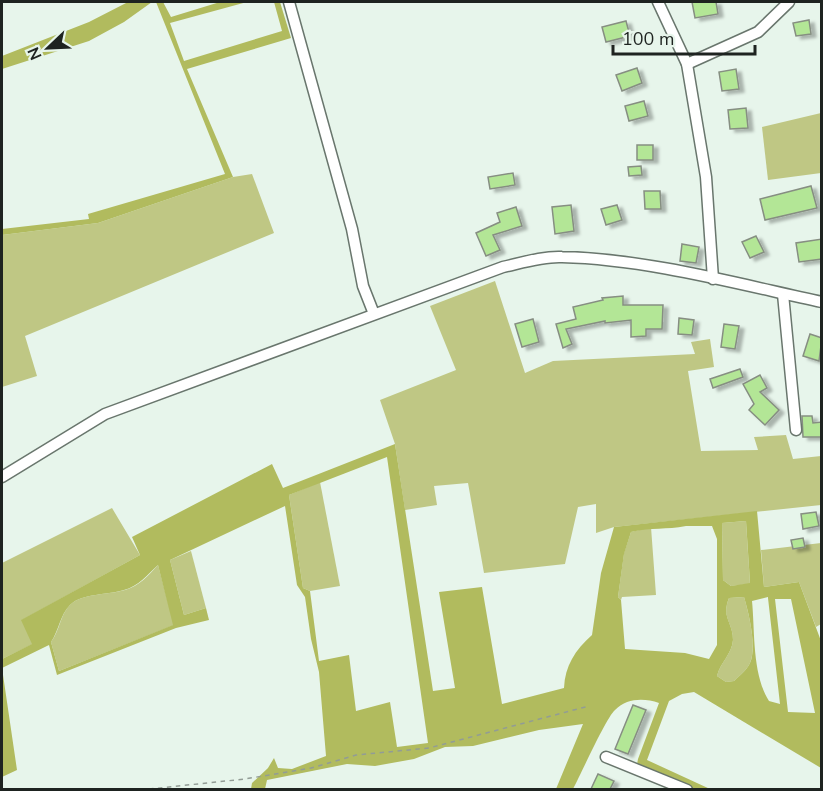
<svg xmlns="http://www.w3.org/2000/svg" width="823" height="791" viewBox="0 0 823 791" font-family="'Nunito Sans',sans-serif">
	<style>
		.green { fill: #bfc784 }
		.forest { fill: #b1bb5e; fill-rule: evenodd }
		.building { fill: #b3e696; stroke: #868e82; stroke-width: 1.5; filter: url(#shadow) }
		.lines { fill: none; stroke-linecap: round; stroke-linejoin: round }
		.minor-casing { stroke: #69766d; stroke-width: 13 }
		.path { stroke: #929c95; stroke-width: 1.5; stroke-dasharray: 4.5 4.5; stroke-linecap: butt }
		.minor { stroke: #fff; stroke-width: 10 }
	</style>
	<defs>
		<filter id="shadow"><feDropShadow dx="5" dy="3" stdDeviation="1.5" flood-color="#0004"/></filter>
	</defs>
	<rect width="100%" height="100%" fill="#e7f5eb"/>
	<g class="green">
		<polygon points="821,113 821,173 768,180 762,127"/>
		<polygon points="252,174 274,233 25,336 37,376 2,387 2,235 98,223 233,177"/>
		<polygon points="495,281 525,373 553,361 695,354 691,342 710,339 714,367 688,371 701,451 758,450 754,437 786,435 793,459 821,456 821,505 614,527 596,533 596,504 578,507 565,564 484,573 468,483 434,486 437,505 405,510 395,444 380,400 456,370 430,306"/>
		<polygon points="320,482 340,586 310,591 303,588 289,495"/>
		<polygon points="112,508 140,555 22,620 33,644 2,659 2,563"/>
		<polygon points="746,521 750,584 731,586 723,580 722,523"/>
		<polygon points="651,527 656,595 622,597 621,600 618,597 624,553 631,532"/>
		<polygon points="821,543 821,624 816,627 799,582 764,587 761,550"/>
		<polygon points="191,551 206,608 184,615 170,560"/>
		<path d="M158,565L174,625L59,671L51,642C60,630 60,615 70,605C82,593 109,595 125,590C139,586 148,576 158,565Z"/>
		<path d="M744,597C749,614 757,647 750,663C747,670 739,676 734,681L726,682L717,676C720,663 732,654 733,640C733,622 721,618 729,598Z"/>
	</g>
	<g class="forest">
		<polygon points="128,2 152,2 124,22 89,41 2,69 2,56 89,22"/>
		<polygon points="156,2 163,2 171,17 220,2 247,2 170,23 184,61 282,31 274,2 280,2 291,38 187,69 233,177 98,223 2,235 2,229 89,219 88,214 225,174"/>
		<path d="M395,444L433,691L455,688L439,592L482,587L502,704L564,688C565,666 575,650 592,635L601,573L614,527L757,511L764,587L799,582L821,641V768L694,692L682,694L669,701L647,760L710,789H671L635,775L638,759L659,703C644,698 627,698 615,710C606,718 581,774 573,789H556L583,724L539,730L473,746L445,747L414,759L375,766L347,764L267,780L265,789H251L252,783L268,768L274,758L278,768L292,769L326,756L319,672L311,639L305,597L297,585L285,506L170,560L184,615L206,608L209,620L176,628L57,675L49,645L2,668L17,770L2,777V659L32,644L21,620L140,555L132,537L272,464L283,488ZM387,457L428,743L397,747L390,702L356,711L349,655L319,661L310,591L303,588L289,495ZM746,521L750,583L731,586L723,580L722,523ZM686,526H712L717,539V645L709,659L685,653L625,649L621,600L618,597L624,554L631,532C652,527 666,530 686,526ZM158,565L173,625L59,671L51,642C59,630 60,615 70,605C82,593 109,595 124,590C139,586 147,575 158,565ZM744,597C749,614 757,647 750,663C747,670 739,676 734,681L726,682L717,676C720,663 732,654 733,640C733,622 721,618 729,598ZM768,597V598L780,704L769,701C752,674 755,631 752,601ZM775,599H791L815,713L788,712Z"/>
	</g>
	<g class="building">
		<polygon points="692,2 716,2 718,14 695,18"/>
		<polygon points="809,20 811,34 796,36 793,23"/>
		<polygon points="626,21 630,36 606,42 602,27"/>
		<polygon points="637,68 642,83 622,91 616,75"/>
		<polygon points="736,69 739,89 722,91 719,72"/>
		<polygon points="644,101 648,116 629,121 625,106"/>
		<polygon points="746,108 748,128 730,129 728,110"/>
		<rect x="637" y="145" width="16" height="15"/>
		<polygon points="641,166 642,175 629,176 628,167"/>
		<polygon points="513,173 515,185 490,189 488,177"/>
		<polygon points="811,186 817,208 765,220 760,199"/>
		<polygon points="644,191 660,191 661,209 645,209"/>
		<polygon points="571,205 574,231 555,234 552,207"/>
		<polygon points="617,205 622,220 606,225 601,209"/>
		<polygon points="516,207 522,226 493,235 500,250 486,256 476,233 500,222 497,213"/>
		<polygon points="756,236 764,252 750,258 742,242"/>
		<polygon points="822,239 822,259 799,262 796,243"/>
		<polygon points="682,244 699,247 696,263 680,261"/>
		<polygon points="623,296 623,305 663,305 662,329 646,329 646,336 631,337 631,320 605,323 605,321 566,329 572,344 563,348 556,324 576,319 573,307 603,300 602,298"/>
		<polygon points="679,318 694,320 692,335 678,334"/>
		<polygon points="533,319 539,342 522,347 515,324"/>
		<polygon points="724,324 739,326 735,349 721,347"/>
		<polygon points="810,334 822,338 819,361 803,356"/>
		<polygon points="740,369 743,377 713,388 710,379"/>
		<polygon points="760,375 767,388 760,392 779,410 765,425 749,410 754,404 743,384"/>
		<polygon points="802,416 812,416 813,423 822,422 822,437 803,437"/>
		<polygon points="816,512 819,526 803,529 801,514"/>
		<polygon points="803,538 805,547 793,549 791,540"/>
		<polygon points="633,705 646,710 628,754 615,749"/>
		<polygon points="598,774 614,781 610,789 591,789"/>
	</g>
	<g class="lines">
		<defs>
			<g id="minor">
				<polyline points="289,2 352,229 363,286 374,314"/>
				<polyline points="658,2 687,64 706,177 713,279"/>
				<polyline points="687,64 758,32 789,2"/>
				<polyline points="783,294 796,430"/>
				<path d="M2,477L105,414L503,267C521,263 543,256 562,257C647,259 738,284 822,302"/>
				<polyline points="606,757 687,790"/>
			</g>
		</defs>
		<use href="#minor" class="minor-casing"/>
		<polyline class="path" points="140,790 245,779 311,768 356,755 429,748 589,706"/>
		<use href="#minor" class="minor"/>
	</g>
	<rect width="823" height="791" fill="none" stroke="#1e2320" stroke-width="6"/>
	<g transform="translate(48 48) rotate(247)" stroke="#e7f5eb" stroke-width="4.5" paint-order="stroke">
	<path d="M0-4.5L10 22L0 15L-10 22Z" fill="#1e2320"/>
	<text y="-9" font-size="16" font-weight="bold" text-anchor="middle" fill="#1e2320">N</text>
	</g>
	<path d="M613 45v9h142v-9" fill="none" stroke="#1e2320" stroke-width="3"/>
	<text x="622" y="45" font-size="18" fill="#1e2320" stroke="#e7f5eb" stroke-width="4.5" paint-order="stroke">100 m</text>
</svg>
